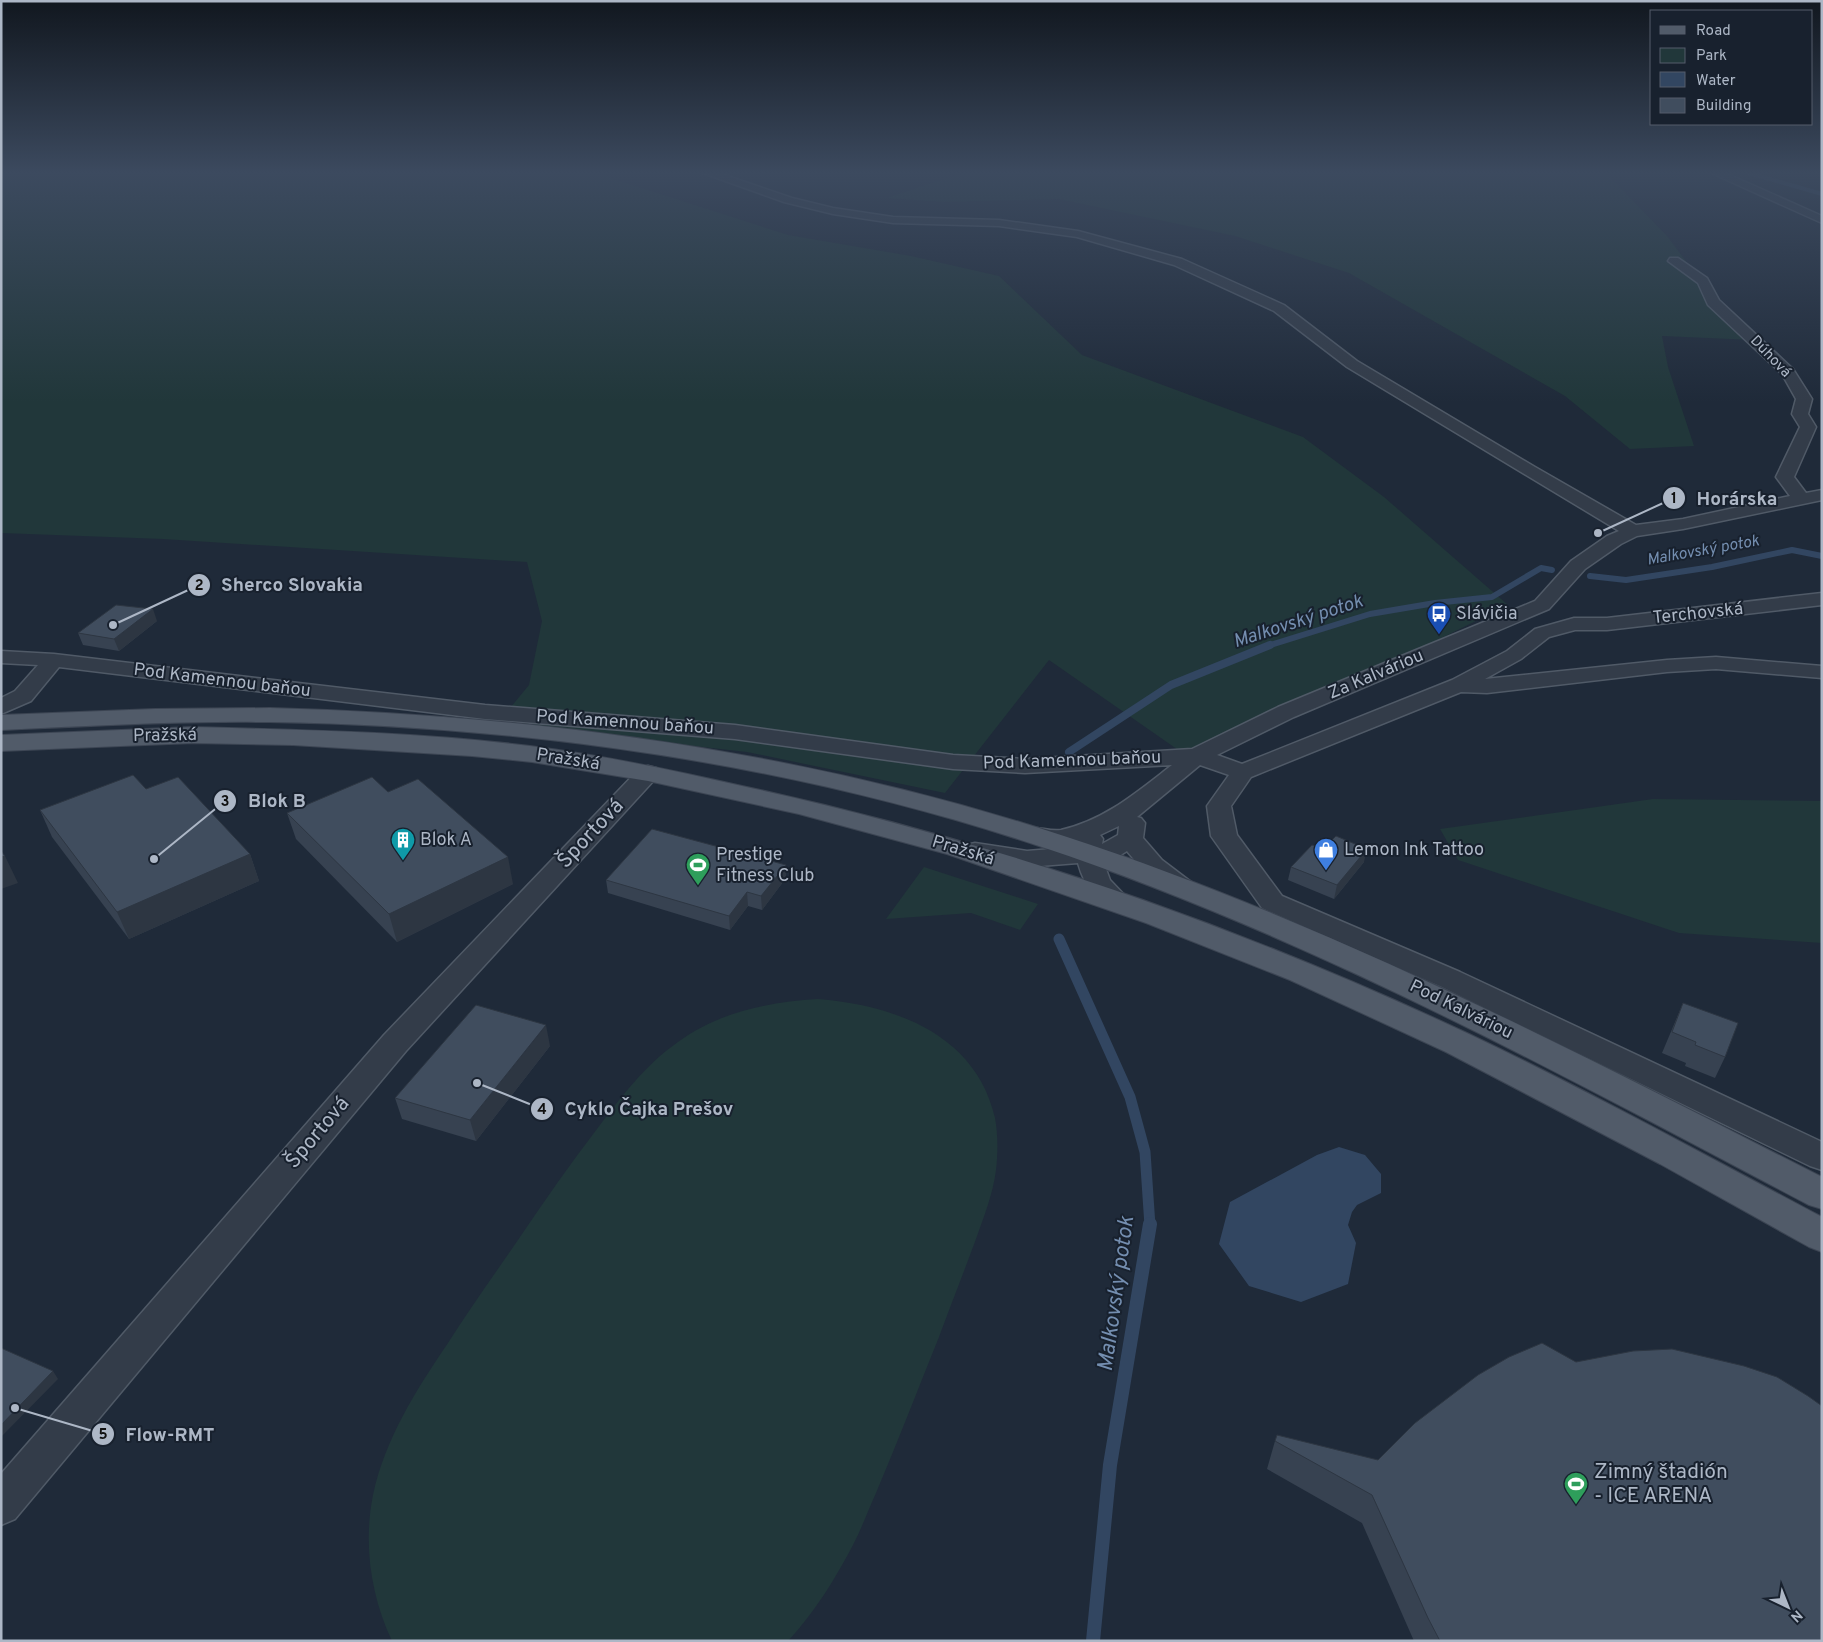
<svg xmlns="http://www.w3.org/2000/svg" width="1823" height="1642" viewBox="0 0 1823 1642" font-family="Overpass,sans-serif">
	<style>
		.green { fill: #21373a }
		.water { fill: #324661 }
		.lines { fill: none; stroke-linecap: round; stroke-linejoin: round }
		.stream-far4 { stroke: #324661; stroke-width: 4 }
		.stream-far3 { stroke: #324661; stroke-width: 6 }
		.stream-far2 { stroke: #324661; stroke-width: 8 }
		.stream-far1 { stroke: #324661; stroke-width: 11 }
		.stream { stroke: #324661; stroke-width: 14 }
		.minor-casing { stroke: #505a67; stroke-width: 3 }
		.primary-casing { stroke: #3c4553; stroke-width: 2 }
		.minor { fill: #333c49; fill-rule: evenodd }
		.primary { fill: #515b69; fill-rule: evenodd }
		.wall { fill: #374251 }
		.shaded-wall { fill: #2d3642 }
		.building { fill: #404d5e; stroke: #2d3642 }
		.labels { text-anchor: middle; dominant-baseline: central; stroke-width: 4; stroke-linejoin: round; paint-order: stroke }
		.far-street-label { font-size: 15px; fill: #adb7c6; stroke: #18212e }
		.far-water-label { font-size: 16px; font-style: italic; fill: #748eb0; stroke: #18212e }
		.poi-label { font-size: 18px; fill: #adb7c6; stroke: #18212e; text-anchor: start }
		.street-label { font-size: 18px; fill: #adb7c6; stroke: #18212e }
		.water-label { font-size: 19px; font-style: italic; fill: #748eb0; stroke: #18212e }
		.near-street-label { font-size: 21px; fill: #adb7c6; stroke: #18212e }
		.near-poi-label { font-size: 21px; fill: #adb7c6; stroke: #18212e; text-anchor: start }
		.near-water-label { font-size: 22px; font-style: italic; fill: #748eb0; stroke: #18212e }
		.leader { fill: none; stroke: #adb7c6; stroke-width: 2 }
		.callout-dot { fill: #adb7c6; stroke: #18212e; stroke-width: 2 }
		.mark-label { font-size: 15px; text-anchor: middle; font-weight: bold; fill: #111 }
		.callout-label { font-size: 19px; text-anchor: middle; font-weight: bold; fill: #adb7c6; stroke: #18212e; stroke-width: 4; stroke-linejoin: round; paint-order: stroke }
	</style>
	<rect width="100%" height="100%" fill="#1f2a39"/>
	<g class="green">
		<polygon points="1,172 592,172 788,235 911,256 999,276 1082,355 1303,437 1384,497 1508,605 1194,761 1049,660 945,793 747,752 497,724 529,685 542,621 527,562 163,539 1,533"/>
		<polygon points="952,172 1605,172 1667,236 1700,280 1718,316 1753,340 1662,336 1668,367 1694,446 1630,449 1565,396 1349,273 1235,236 1059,199 945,202 887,198 959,174"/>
		<polygon points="1653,799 1822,801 1822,943 1679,933 1458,860 1440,829"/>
		<polygon points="924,867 1038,904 1020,930 971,913 886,919"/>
		<path d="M818,999C894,1005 976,1034 995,1118C998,1134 998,1153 996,1170C993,1194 984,1216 976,1239C964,1272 951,1304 939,1337C918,1389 898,1441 876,1493C868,1510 862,1528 853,1545C835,1579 815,1612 788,1641H392C371,1596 363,1545 373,1495C385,1439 416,1390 448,1343C471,1307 496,1272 520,1237C545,1200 570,1164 597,1129C621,1097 645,1065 678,1042C719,1012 768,1002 818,999Z"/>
	</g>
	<polygon class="water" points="1339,1147 1365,1155 1381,1174 1381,1193 1357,1205 1352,1212 1348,1225 1356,1243 1348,1284 1301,1302 1249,1286 1219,1244 1230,1202 1317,1155"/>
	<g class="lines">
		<polyline class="stream-far4" points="1745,172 1822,194"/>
		<g class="stream-far3">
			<polyline points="1590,576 1626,580 1712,567 1792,550 1822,556"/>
			<polyline points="1267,646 1370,614 1435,603 1492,597 1541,568 1552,570"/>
		</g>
		<polyline class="stream-far2" points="1069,752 1171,685 1270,645"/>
		<polyline class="stream-far1" points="1059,939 1130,1097 1145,1152 1150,1226"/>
		<polyline class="stream" points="1093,1641 1110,1465 1150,1224"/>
		<defs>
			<g id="minor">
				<path d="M700,172H716L792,198L833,208L893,217L999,220L1078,231L1182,259L1284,305L1357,361L1535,467L1636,525L1683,519L1790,496L1776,477L1800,427L1792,414L1796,399L1782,374L1708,305L1698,283L1668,261L1670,258H1678L1707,278L1719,300L1793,369L1812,399L1808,414L1816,427L1794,477L1806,493L1822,490V500L1683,529L1637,536L1621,544L1585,569L1549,609L1294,717L1217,755L1242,764L1452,680L1507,651L1535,629L1574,618H1607L1822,593V605L1607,630H1575L1549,637L1521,659L1485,679L1667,660L1716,657L1822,666V678L1716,669L1667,672L1487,693L1461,692L1251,777L1231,806L1237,835L1282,896L1460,972L1822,1142V1170L1810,1166L1440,986L1262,908L1211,836L1207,806L1229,775L1200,765L1137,817L1141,818L1145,823L1143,838L1162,860L1191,882L1195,888L1191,894C1166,901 1142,869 1127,851L1114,859L1103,861L1110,880L1131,902L1128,908C1101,915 1084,885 1078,863L1027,867L966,857L962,851L966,845L975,843L1027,851L1076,847L1077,841L1058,846L1023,839L1019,834L1023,829C1036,825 1048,832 1061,830C1105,820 1137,792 1172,765L1025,773L953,769L735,739L485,719L59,667L31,701L1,714V698L15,691L38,665L1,663V651L54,654L485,705L735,725L953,755L1025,759L1192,749L1278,707L1535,601L1571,561L1607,536L1619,531L1347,367L1274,311L1174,265L1077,237L999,226L893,223L833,214L784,202ZM1119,826L1118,835L1102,844L1103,839L1100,835Z"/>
				<polygon points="1709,172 1723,172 1822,216 1822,223"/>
				<polygon points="648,766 656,768 660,773 656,778 406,1051 15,1519 1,1525 1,1474 384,1035 640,768"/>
			</g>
			<g id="primary">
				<path d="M270,708C538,715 808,752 1064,836C1328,922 1574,1051 1822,1177V1209L1809,1205C1558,1073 1309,936 1039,846C793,764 528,726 269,722C179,721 90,726 1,730V715L155,709Z"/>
				<path d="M193,727C305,730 418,732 530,746C601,755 672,770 742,786C992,840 1237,925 1469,1034C1589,1091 1705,1155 1822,1217V1252L1809,1247L1660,1164L1446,1052L1290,980L1146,923L947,854L799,814L648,781L532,762L472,756L293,745L193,743L1,751V735Z"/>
			</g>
		</defs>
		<use href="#minor" class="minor-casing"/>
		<use href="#primary" class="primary-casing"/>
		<use href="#minor" class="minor"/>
		<use href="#primary" class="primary"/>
	</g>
	<g class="wall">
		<polygon points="157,621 119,651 83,645 78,633"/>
		<polygon points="146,789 250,854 259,881 129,939 52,837 40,810"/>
		<polygon points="388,792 513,884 397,942 296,839 287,813"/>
		<polygon points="1364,862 1334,899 1288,880 1291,867"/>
		<polygon points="786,865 786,878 762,910 748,906 730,930 608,893 606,880"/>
		<polygon points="1683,1003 1725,1057 1715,1078 1685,1066 1686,1063 1662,1053"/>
		<polygon points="550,1046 476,1141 402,1119 395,1098"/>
		<polygon points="1576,1362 1822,1641 1414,1641 1362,1523 1267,1469 1275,1441 1378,1460"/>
	</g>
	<g class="shaded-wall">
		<polygon points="153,609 157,621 119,651 114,639"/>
		<polygon points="1367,849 1364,862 1334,899 1337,885"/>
		<polygon points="250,854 259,881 129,939 117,912"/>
		<polygon points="5,856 18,883 1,889 1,857"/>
		<polygon points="508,857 513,884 397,942 389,914"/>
		<polygon points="786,865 786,878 762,910 761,896"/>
		<polygon points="747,892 748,906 730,930 729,916"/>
		<polygon points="546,1025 550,1046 476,1141 470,1120"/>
		<polygon points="53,1371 58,1379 1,1437 1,1425"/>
	</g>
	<g class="building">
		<polygon points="116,605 153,609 114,639 78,633"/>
		<polygon points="133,775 146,789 178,777 250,854 117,912 40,810"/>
		<polygon points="372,777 388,792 418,779 508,857 389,914 287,813"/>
		<polygon points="652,829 786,865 761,896 747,892 729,916 606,880"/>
		<polygon points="1336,836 1367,849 1337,885 1291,867 1312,845 1323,849"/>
		<polygon points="1,851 5,856 1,857"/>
		<polygon points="1683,1003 1738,1023 1725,1057 1695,1045 1696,1042 1672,1032"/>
		<polygon points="476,1005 546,1025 470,1120 395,1098"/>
		<polygon points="1542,1343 1576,1362 1633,1351 1672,1349 1744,1366 1777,1377 1808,1396 1822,1406 1822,1641 1440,1641 1428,1618 1372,1495 1275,1441 1277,1435 1378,1460 1415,1423 1478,1375 1509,1357"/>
		<polygon points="1,1348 53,1371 1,1425"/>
	</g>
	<linearGradient id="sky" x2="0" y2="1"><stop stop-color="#11171f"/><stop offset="0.43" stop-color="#3c4a5f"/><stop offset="1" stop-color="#3c4a5f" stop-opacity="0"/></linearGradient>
	<rect width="1823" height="402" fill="url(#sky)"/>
	<defs>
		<symbol id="bus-pin" viewBox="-11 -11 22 30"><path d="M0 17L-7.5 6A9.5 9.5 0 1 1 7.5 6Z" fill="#1a4fb4" stroke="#18212e"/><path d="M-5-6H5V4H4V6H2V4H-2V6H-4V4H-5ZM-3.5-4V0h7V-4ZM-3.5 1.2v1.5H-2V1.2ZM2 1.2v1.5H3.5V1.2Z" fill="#fff"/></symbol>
		<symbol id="building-pin" viewBox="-11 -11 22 30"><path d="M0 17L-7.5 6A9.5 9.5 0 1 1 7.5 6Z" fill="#0f9aa8" stroke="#18212e"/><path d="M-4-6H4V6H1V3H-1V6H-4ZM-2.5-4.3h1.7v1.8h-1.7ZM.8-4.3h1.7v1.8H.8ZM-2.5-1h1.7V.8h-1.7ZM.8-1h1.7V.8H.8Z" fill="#fff"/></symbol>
		<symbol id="shop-pin" viewBox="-11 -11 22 30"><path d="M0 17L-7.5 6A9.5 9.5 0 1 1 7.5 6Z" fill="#3f7fe0" stroke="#18212e"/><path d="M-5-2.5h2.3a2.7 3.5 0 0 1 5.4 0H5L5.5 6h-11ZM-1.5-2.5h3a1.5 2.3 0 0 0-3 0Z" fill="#fff"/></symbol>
		<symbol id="stadium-pin" viewBox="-11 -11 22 30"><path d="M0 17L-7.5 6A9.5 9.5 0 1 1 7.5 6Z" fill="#2e9e5b" stroke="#18212e"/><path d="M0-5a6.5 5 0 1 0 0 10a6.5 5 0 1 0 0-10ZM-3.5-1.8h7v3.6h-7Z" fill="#fff"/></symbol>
	</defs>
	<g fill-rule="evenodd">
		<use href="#bus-pin" x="1425" y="600" width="28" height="38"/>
		<use href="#building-pin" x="389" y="826" width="28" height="38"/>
		<use href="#shop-pin" x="1312" y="836" width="28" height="38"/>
		<use href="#stadium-pin" x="684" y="851" width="28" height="38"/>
		<use href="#stadium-pin" x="1562" y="1470" width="28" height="38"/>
	</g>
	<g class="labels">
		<g class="far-street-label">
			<text transform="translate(1770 357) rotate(46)">Dúhová</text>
		</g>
		<g class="far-water-label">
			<text transform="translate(1703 551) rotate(-10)">Malkovský potok</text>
		</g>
		<g class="poi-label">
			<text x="1456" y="614">Slávičia</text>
			<text x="420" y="840">Blok A</text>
			<text x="1344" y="850">Lemon Ink Tattoo</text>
			<text x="716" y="855">Prestige<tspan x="716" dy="21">Fitness Club</tspan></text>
		</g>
		<g class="street-label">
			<text transform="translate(1698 614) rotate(-6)">Terchovská</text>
			<text transform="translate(1376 675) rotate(-23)">Za Kalváriou</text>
			<text transform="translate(222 681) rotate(7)">Pod Kamennou baňou</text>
			<text transform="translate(625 723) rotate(4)">Pod Kamennou baňou</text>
			<text transform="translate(165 736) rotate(-1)">Pražská</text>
			<text transform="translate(568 760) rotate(9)">Pražská</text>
			<text transform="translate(1072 761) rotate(-2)">Pod Kamennou baňou</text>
			<text transform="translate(963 851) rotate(17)">Pražská</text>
			<text transform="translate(1461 1010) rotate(26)">Pod Kalváriou</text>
		</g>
		<g class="water-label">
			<text transform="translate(1298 622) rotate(-18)">Malkovský potok</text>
		</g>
		<g class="near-street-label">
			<text transform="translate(591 834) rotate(-47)">Športová</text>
			<text transform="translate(318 1133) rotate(-50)">Športová</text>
		</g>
		<g class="near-poi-label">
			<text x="1594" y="1472">Zimný štadión<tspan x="1594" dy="24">- ICE ARENA</tspan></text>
		</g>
		<g class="near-water-label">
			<text transform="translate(1117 1294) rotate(-82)">Malkovský potok</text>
		</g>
	</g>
	<path class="leader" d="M1598 533L1674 498M113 625L199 585M154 859L225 801M477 1083L542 1109M15 1408L103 1434"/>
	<g class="callout-dot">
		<circle cx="1598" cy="533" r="5"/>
		<circle cx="113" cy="625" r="5"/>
		<circle cx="154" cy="859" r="5"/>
		<circle cx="477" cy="1083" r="5"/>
		<circle cx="15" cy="1408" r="5"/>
		<circle cx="1674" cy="498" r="12"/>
		<circle cx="199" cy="585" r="12"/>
		<circle cx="225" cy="801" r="12"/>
		<circle cx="542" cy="1109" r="12"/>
		<circle cx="103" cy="1434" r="12"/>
	</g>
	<g class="mark-label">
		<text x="1674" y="503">1</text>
		<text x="199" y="590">2</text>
		<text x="225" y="806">3</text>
		<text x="542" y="1114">4</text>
		<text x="103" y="1439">5</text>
	</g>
	<g class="callout-label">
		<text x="1737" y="505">Horárska</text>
		<text x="292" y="591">Sherco Slovakia</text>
		<text x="277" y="807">Blok B</text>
		<text x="649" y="1115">Cyklo Čajka Prešov</text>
		<text x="170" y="1441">Flow-RMT</text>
	</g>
	<rect width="1823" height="1642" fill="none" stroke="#adb7c6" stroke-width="5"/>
	<rect x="1650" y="10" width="162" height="115" fill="#18212e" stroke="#545d6b"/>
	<rect x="1660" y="26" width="25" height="8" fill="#515b69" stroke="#545d6b"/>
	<text x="1696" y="35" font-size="15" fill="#adb7c6">Road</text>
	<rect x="1660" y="48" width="25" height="15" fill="#21373a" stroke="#545d6b"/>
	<text x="1696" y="60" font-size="15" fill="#adb7c6">Park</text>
	<rect x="1660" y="72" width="25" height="15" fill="#324661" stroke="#545d6b"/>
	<text x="1696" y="85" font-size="15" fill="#adb7c6">Water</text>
	<rect x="1660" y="98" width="25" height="15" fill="#404d5e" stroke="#545d6b"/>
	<text x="1696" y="110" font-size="15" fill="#adb7c6">Building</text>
	<g transform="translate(1788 1607) rotate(137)" stroke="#18212e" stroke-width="4" paint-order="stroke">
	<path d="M0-4L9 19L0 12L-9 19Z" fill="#adb7c6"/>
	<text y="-8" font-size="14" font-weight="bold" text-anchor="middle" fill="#adb7c6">N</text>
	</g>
</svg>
